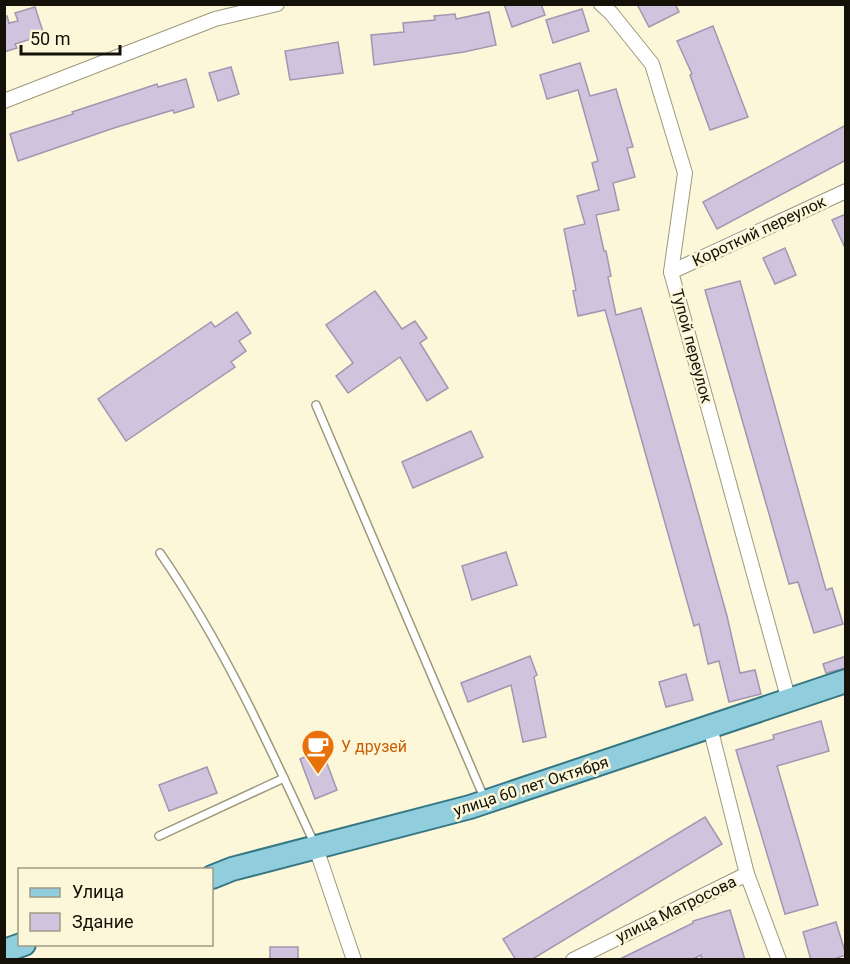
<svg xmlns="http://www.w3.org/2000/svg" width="850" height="964" viewBox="0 0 850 964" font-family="Roboto,sans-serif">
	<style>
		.building { fill: #cfc3de; stroke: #a296b0; stroke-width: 1.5 }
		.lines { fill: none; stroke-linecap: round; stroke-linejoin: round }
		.lane-casing { stroke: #9e997d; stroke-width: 10 }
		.street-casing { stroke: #9e997d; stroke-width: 16 }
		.primary-casing { stroke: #367784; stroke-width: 26 }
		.lane { stroke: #fff; stroke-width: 7 }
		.street { stroke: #fff; stroke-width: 14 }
		.primary { stroke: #91cedd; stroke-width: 22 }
		.labels { text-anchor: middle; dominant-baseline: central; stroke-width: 5; stroke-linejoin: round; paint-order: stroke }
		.street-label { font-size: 16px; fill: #141208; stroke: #fdf7d9 }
		.food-label { font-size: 16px; fill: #c56008; stroke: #fdf7d9; text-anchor: start }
	</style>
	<rect width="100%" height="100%" fill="#fdf7d9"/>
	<g class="building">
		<polygon points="504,4 541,4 545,15 512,27"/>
		<polygon points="637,4 675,4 679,12 649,27"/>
		<polygon points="35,7 44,35 15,44 17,48 4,52 4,17 7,16 9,23 18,21 15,13"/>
		<polygon points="582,9 589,31 553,43 546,20"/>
		<polygon points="489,12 496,45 464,52 374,65 371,35 404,32 403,23 435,20 434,16 455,14 456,19"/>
		<polygon points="713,26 748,117 710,130 690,75 692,74 677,41"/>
		<polygon points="338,42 343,73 290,80 285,51"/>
		<polygon points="580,63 590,96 616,89 633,147 627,148 635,177 613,183 619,210 596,215 604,251 606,251 611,276 608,277 616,315 641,308 727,616 740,673 755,670 761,694 729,702 719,661 708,664 699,624 694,626 605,310 578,316 573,291 576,290 564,229 585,224 577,196 599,190 592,163 598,161 578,90 547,99 540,75"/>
		<polygon points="231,67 239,94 218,101 209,73"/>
		<polygon points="186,79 194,107 174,113 173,110 114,128 18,161 10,134 73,114 72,112 136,91 157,84 158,87"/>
		<polygon points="846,125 846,160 717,229 703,202"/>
		<polygon points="846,214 846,250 832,220"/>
		<polygon points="785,248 796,275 775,284 763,258"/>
		<polygon points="740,281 826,590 832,588 843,624 814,633 798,582 789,584 705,290"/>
		<polygon points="375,291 402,329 415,321 427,338 420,343 448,388 427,401 400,357 348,393 336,376 353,363 326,325"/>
		<polygon points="237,312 251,333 239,341 246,351 231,362 235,367 126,441 98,399 211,322 215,327"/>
		<polygon points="471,431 483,457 413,488 402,462"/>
		<polygon points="506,552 517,585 472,600 462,566"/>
		<polygon points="530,656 537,675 534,677 546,737 523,742 511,685 468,702 461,683"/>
		<polygon points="846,656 846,668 826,673 823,664"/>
		<polygon points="686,674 693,700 666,707 659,682"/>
		<polygon points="821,721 829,751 777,766 818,905 785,914 736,750 774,739 773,735"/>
		<polygon points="322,750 337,790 315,799 300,759"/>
		<polygon points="207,767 217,793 169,811 159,785"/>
		<polygon points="705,817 722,844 531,960 516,960 503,939"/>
		<polygon points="730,910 745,960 702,960 701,955 691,960 618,960 693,923 693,921"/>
		<polygon points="836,922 846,955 831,960 811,960 803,932"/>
		<rect x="270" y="947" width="28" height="13"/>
	</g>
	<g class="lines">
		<defs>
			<g id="lane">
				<polyline points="316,405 485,800"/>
				<path d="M160,553C223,644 269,745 315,845"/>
				<polyline points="159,836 284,778"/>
			</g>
			<g id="street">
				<polyline points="601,4 611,13 652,64 685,173 671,272 789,701"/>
				<polyline points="4,101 215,19 277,4"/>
				<polyline points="671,272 846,191"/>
				<polyline points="710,727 747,874 779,960"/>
				<polyline points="316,848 354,960"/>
				<polyline points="573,960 747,874"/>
			</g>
			<g id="primary">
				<polyline points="212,877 232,869 470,807 846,681"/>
				<polyline points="4,951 24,944"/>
			</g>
		</defs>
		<use href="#lane" class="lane-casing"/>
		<use href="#street" class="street-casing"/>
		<use href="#primary" class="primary-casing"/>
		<use href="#lane" class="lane"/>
		<use href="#street" class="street"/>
		<use href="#primary" class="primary"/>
	</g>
	<defs>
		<symbol id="cafe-pin" viewBox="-11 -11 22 30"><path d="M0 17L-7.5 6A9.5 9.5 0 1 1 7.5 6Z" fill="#e8710a" stroke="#fdf7d9"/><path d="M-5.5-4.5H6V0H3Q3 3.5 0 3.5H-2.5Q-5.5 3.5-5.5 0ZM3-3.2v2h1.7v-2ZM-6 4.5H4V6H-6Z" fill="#fff"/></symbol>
	</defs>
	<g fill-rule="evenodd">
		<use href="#cafe-pin" x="299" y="727" width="38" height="52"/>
	</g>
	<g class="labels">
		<g class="street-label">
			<text transform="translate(759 231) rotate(-25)">Короткий переулок</text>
			<text transform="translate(692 346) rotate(75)">Тупой переулок</text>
			<text transform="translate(531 786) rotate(-18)">улица 60 лет Октября</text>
			<text transform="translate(676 909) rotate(-26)">улица Матросова</text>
		</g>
		<g class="food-label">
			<text x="341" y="746">У друзей</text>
		</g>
	</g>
	<rect width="850" height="964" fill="none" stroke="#141208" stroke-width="12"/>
	<rect x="18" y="868" width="195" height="78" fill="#fdf7d9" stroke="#a09b85" stroke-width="1.5"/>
	<rect x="30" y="888" width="30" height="9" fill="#91cedd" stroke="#a09b85" stroke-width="1.5"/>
	<text x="72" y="898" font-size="18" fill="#141208">Улица</text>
	<rect x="30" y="913" width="30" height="18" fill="#cfc3de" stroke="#a09b85" stroke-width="1.5"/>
	<text x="72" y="928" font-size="18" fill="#141208">Здание</text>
	<path d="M21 45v9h99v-9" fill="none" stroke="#141208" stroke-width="3"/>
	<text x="30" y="45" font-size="18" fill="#141208" stroke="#fdf7d9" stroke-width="4.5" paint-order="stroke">50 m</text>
</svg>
